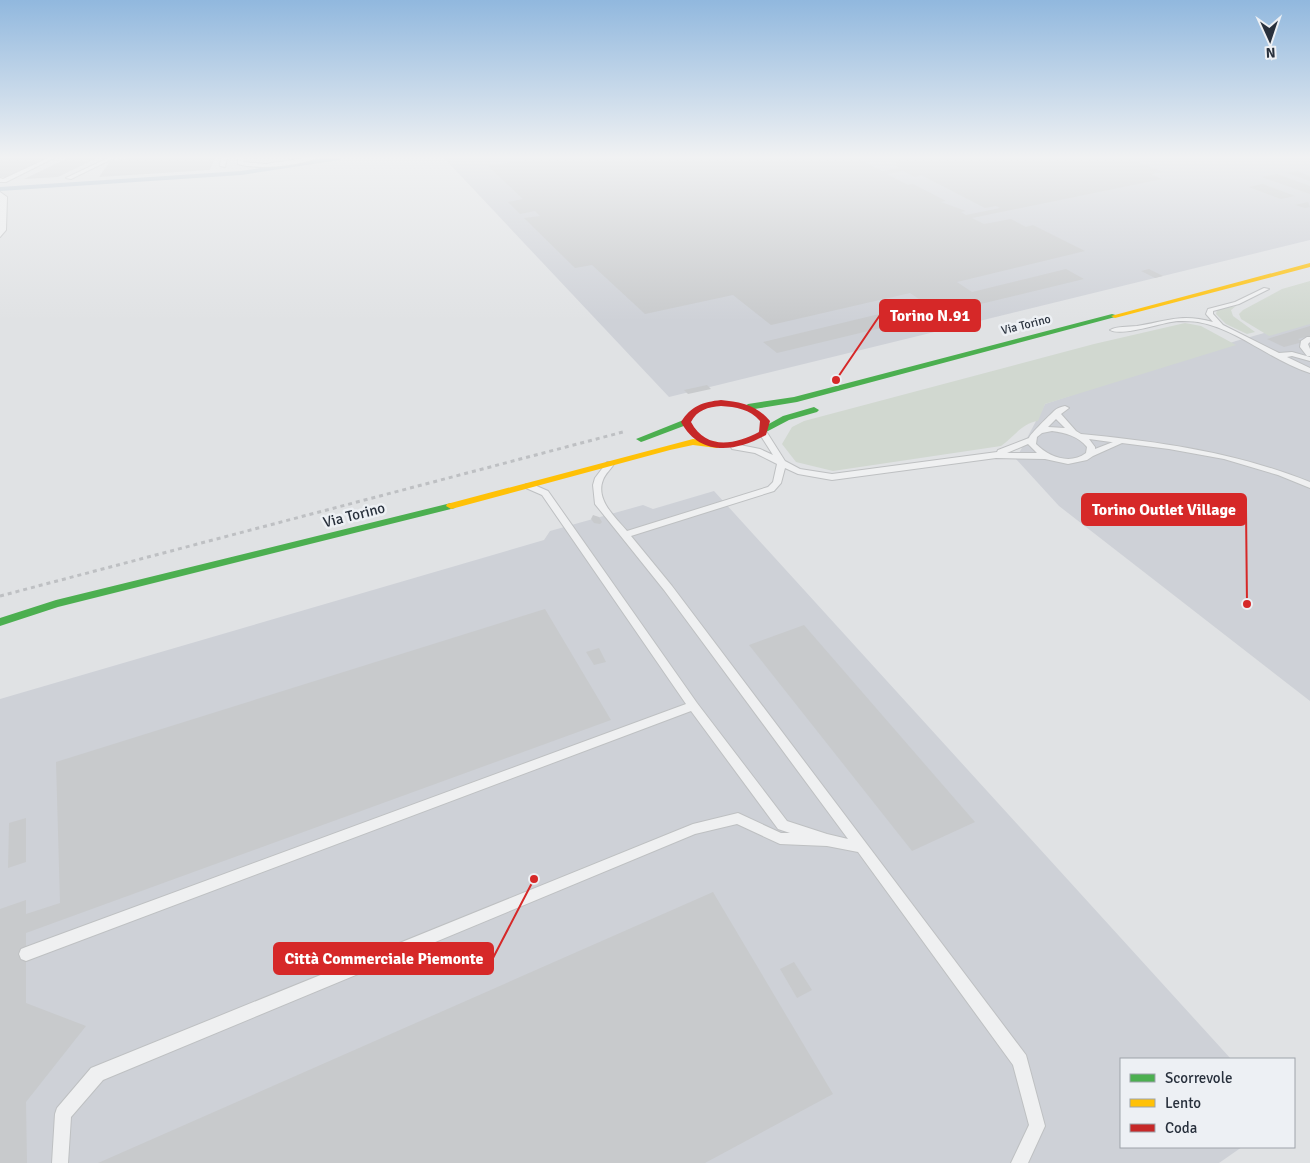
<svg xmlns="http://www.w3.org/2000/svg" width="1310" height="1163" viewBox="0 0 1310 1163" font-family="Signika,sans-serif">
	<style>
		.built { fill: #ced1d7 }
		.green { fill: #d1d8d0 }
		.lines { fill: none; stroke-linecap: round; stroke-linejoin: round }
		.stream { stroke: #afbfce; stroke-width: 4 }
		.building { fill: #c8cacc; fill-rule: evenodd }
		.lane-casing { stroke: #bec0c2; stroke-width: 2 }
		.path { stroke: #bec0c3; stroke-width: 3; stroke-dasharray: 4 4; stroke-linecap: butt }
		.lane { fill: #eff0f1; fill-rule: evenodd }
		.fast { fill: #4caf50; fill-rule: evenodd }
		.slow { fill: #ffc107; fill-rule: evenodd }
		.jam { fill: #c62828; fill-rule: evenodd }
		.labels { text-anchor: middle; dominant-baseline: central; stroke-width: 5; stroke-linejoin: round; paint-order: stroke }
		.far-street-label { font-size: 12px; fill: #28303c; stroke: #edf0f4 }
		.street-label { font-size: 15px; fill: #28303c; stroke: #edf0f4 }
		.leader { fill: none; stroke: #d62828; stroke-width: 2 }
		.callout-dot { fill: #d62828; stroke: #edf0f4; stroke-width: 2 }
		.callout { fill: #d62828; stroke: #d62828; stroke-width: 2 }
		.callout-label { font-size: 16px; text-anchor: middle; font-weight: bold; fill: #fff }
	</style>
	<rect width="100%" height="100%" fill="#e0e2e4"/>
	<g class="built">
		<polygon points="444,158 1310,158 1310,240 669,397"/>
		<polygon points="1310,320 1310,701 1059,506 1016,459 1045,404 1236,341"/>
		<polygon points="714,491 1231,1059 1121,1059 1121,1147 1242,1147 1219,1163 0,1163 0,699 544,540 550,531 643,505 653,509"/>
	</g>
	<g class="green">
		<polygon points="1310,281 1310,324 1269,336 1241,319 1239,314 1243,310 1282,289"/>
		<polygon points="1236,306 1231,310 1233,316 1255,332 1247,334 1226,324 1216,314 1217,310"/>
		<path d="M1185,323L1201,326L1236,345L1045,404L1038,421C1022,423 1014,437 1001,446L833,471L796,462L782,444L792,427L804,421L1094,344Z"/>
	</g>
	<g class="lines">
		<polyline class="stream" points="0,189 241,173 339,158"/>
	</g>
	<g class="building">
		<polygon points="0,158 47,158 6,177 0,177"/>
		<polygon points="68,158 97,158 58,177 24,179"/>
		<polygon points="136,158 215,158 210,170 99,177 111,160"/>
		<path d="M536,158H857L882,171L900,168L895,165H899L887,158H1128L1163,172L1151,174L1162,179L972,218L984,224L1011,219L1026,227L1033,225L1085,251L957,282L972,292L1066,269L1084,279L777,353L763,342L925,303L910,293L771,325L733,295L645,314L592,265L575,268L524,218L540,216L535,211L520,214L508,202L523,199L488,166ZM903,171L915,177L921,175L985,208L996,206L1000,208L966,215L961,212L966,211L941,202L946,201L913,184L908,185L887,174Z"/>
		<polygon points="1297,171 1310,176 1310,181 1287,173"/>
		<polygon points="1277,174 1310,186 1310,194 1261,177"/>
		<polygon points="1263,184 1295,196 1281,199 1249,187"/>
		<polygon points="1308,202 1310,207 1305,208 1295,205"/>
		<polygon points="1149,269 1163,276 1155,278 1141,271"/>
		<polygon points="1310,326 1310,336 1298,339 1303,342 1284,347 1267,339"/>
		<polygon points="707,385 711,389 688,394 684,390"/>
		<polygon points="593,515 599,517 602,522 600,524 594,523 591,519"/>
		<polygon points="545,609 611,720 26,933 26,1003 86,1026 26,1102 27,1163 0,1163 0,909 26,900 26,914 60,903 56,762"/>
		<polygon points="804,625 975,822 912,851 749,645"/>
		<polygon points="599,648 606,662 594,665 586,652"/>
		<polygon points="26,818 26,862 8,868 9,823"/>
		<polygon points="713,892 833,1094 705,1163 98,1163"/>
		<polygon points="794,962 812,990 797,998 780,969"/>
	</g>
	<g class="lines">
		<defs>
			<g id="lane">
				<polygon points="48,158 54,158 6,182 0,182 0,178 3,179"/>
				<polygon points="108,158 114,158 71,179 66,178"/>
				<polygon points="221,158 227,158 225,167 220,166"/>
				<path d="M238,158H244L243,162L266,164L305,158H316C299,166 257,170 238,164Z"/>
				<polygon points="0,192 7,197 6,230 0,237"/>
				<path d="M1264,288L1269,289L1239,304L1213,311V314L1223,325L1279,353L1292,352L1310,357V361L1292,356L1287,357L1310,368V373C1271,361 1238,329 1198,322C1192,321 1184,321 1178,321C1163,322 1122,337 1110,330C1117,326 1128,327 1137,326C1168,321 1181,313 1213,322L1206,314L1208,309L1235,302Z"/>
				<polygon points="1307,337 1310,337 1310,342 1308,344 1310,349 1310,356 1307,356 1300,347 1301,341"/>
				<path d="M1065,406L1069,408L1061,414L1076,431L1081,434C1162,442 1234,452 1310,482V488L1278,475L1224,459L1169,449L1122,443L1093,456L1087,460L1068,464L1045,459L996,458L832,480L798,474L785,468L781,483L774,491L631,536L672,586L1026,1055L1045,1126L1028,1163H1011L1029,1125L1013,1065L858,852L827,846L780,844L737,824L695,834L103,1080L71,1117L68,1163H52L55,1114L57,1108L91,1068L693,824L738,813L781,833H790L778,829L691,711L26,961L21,959L19,954L21,949L26,947L686,704L542,495L526,488L525,486L526,484H532L548,491L697,703L787,821L827,834L848,839L664,590L595,504L593,485L595,478L607,462H613L614,464C611,469 605,474 603,480C595,500 616,518 627,531L768,487L773,482L777,464L755,453L732,449L731,447L735,444L760,449L773,455L759,433L760,431H766L785,461L800,469L832,474L997,452L998,450L1029,438C1030,434 1050,415 1054,411C1057,408 1061,407 1065,406ZM1056,419L1065,428L1048,427ZM1052,431C1066,433 1078,436 1087,447L1086,453C1070,465 1049,457 1036,444L1037,437L1042,433ZM1089,439L1111,442H1113L1095,449V447ZM1028,444L1037,453H1007Z"/>
			</g>
		</defs>
		<use href="#lane" class="lane-casing"/>
		<polyline class="path" points="0,596 623,432"/>
		<use href="#lane" class="lane"/>
		<g class="fast">
			<polygon points="1112,314 1119,316 797,402 748,410 744,407 748,404 794,397"/>
			<polygon points="814,407 819,410 817,412 789,420 768,431 765,432 760,429 783,416"/>
			<polygon points="686,419 689,420 689,424 644,441 641,442 636,439"/>
			<polygon points="451,503 455,504 456,506 455,508 58,607 0,626 0,618 56,600"/>
		</g>
		<g class="slow">
			<polygon points="1310,263 1310,267 1115,318 1111,316"/>
			<polygon points="693,439 717,442 722,445 717,448 693,445 670,450 455,508 451,509 446,506 447,504"/>
		</g>
		<path class="jam" d="M721,400C740,402 757,405 770,421L766,435C736,452 700,457 681,422C691,406 703,402 721,400ZM721,406C736,407 750,409 760,421L759,432C734,445 706,450 691,422C697,410 708,407 721,406Z"/>
	</g>
	<linearGradient id="sky" x2="0" y2="1"><stop stop-color="#91b8de"/><stop offset="0.49" stop-color="#f1f2f3"/><stop offset="1" stop-color="#f1f2f3" stop-opacity="0"/></linearGradient>
	<rect width="1310" height="321" fill="url(#sky)"/>
	<g class="labels">
		<g class="far-street-label">
			<text transform="translate(1026 325) rotate(-14)">Via Torino</text>
		</g>
		<g class="street-label">
			<text transform="translate(354 515) rotate(-14)">Via Torino</text>
		</g>
	</g>
	<path class="leader" d="M836 380L880 315M1247 604L1246 510M534 879L493 958"/>
	<g class="callout-dot">
		<circle cx="836" cy="380" r="5"/>
		<circle cx="1247" cy="604" r="5"/>
		<circle cx="534" cy="879" r="5"/>
	</g>
	<g class="callout">
		<rect x="880" y="300" width="100" height="31" rx="5"/>
		<rect x="1082" y="494" width="164" height="31" rx="5"/>
		<rect x="274" y="943" width="219" height="31" rx="5"/>
	</g>
	<g class="callout-label">
		<text x="930" y="321">Torino N.91</text>
		<text x="1164" y="515">Torino Outlet Village</text>
		<text x="384" y="964">Città Commerciale Piemonte</text>
	</g>
	<rect x="1120" y="1058" width="175" height="90" fill="#edf0f4" stroke="#9ea3aa"/>
	<rect x="1130" y="1074" width="25" height="8" fill="#4caf50" stroke="#9ea3aa"/>
	<text x="1165" y="1083" font-size="15" fill="#28303c">Scorrevole</text>
	<rect x="1130" y="1099" width="25" height="8" fill="#ffc107" stroke="#9ea3aa"/>
	<text x="1165" y="1108" font-size="15" fill="#28303c">Lento</text>
	<rect x="1130" y="1124" width="25" height="8" fill="#c62828" stroke="#9ea3aa"/>
	<text x="1165" y="1133" font-size="15" fill="#28303c">Coda</text>
	<g transform="translate(1270 40) rotate(177)" stroke="#edf0f4" stroke-width="4" paint-order="stroke">
	<path d="M0-4L9 19L0 12L-9 19Z" fill="#28303c"/>
	<text y="-8" font-size="14" font-weight="bold" text-anchor="middle" fill="#28303c">N</text>
	</g>
</svg>
